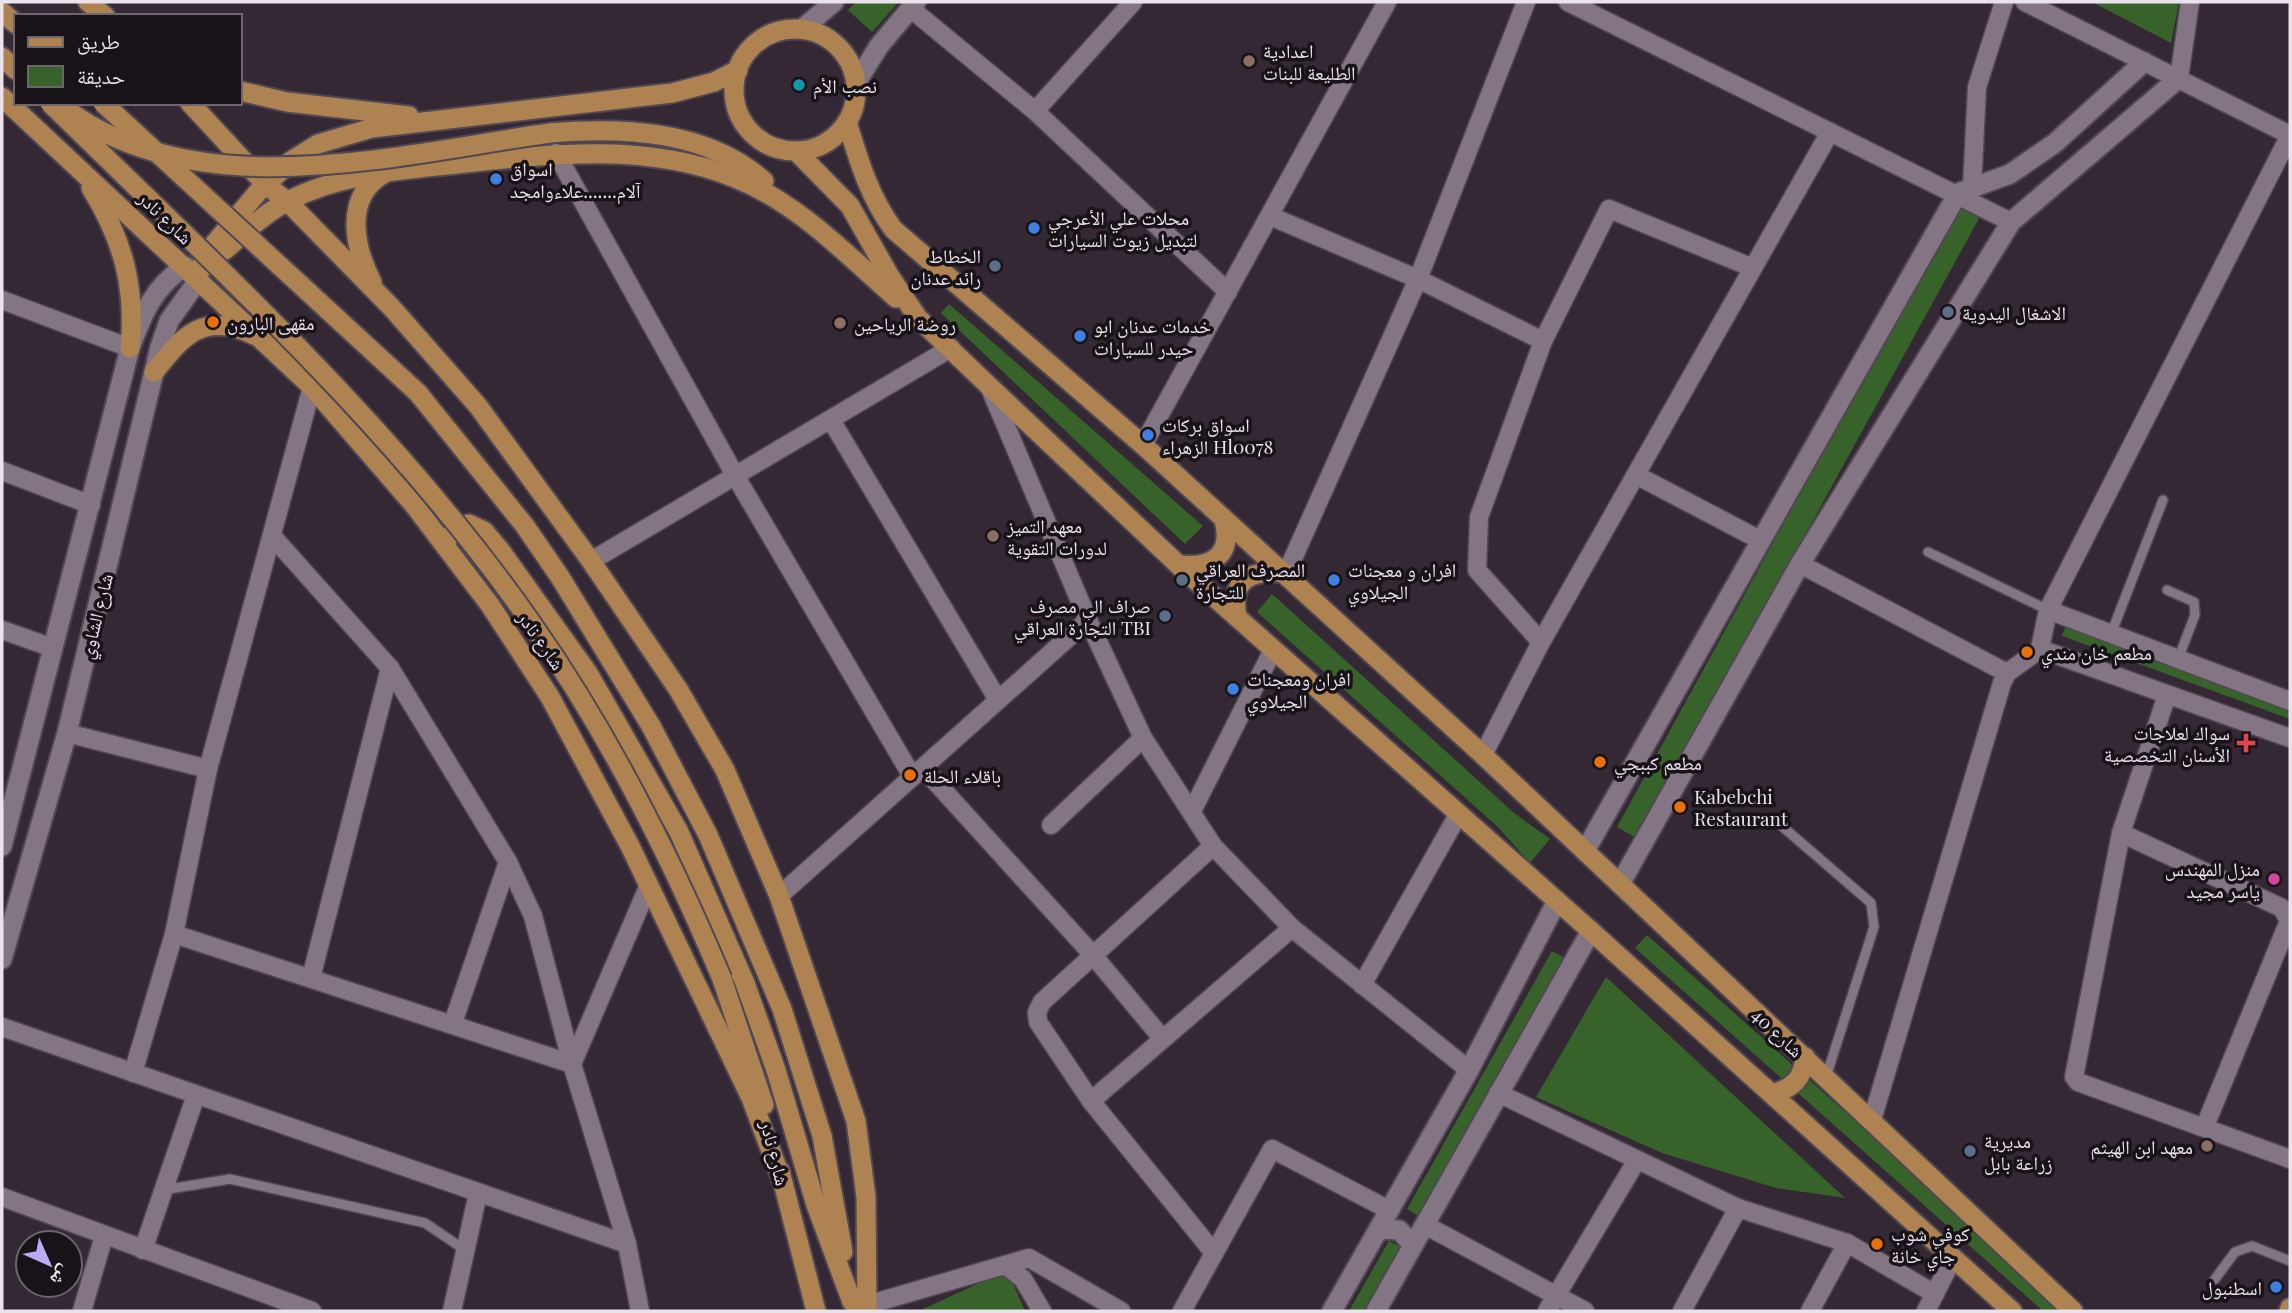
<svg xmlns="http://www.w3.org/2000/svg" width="2292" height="1313" viewBox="0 0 2292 1313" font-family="'Playfair Display','Noto Naskh Arabic',serif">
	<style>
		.green { fill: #37632b }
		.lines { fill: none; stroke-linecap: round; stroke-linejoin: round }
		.service-casing { stroke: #514752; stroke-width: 12 }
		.minor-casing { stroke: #514752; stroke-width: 21 }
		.tertiary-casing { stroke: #514752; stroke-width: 23 }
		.secondary-casing { stroke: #514752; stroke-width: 23 }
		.primary-casing { stroke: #514752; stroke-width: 23 }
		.service { stroke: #837583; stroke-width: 9 }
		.minor { stroke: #837583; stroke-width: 18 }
		.tertiary { stroke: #837583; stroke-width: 19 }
		.secondary { stroke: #837583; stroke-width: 19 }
		.primary { stroke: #ae8351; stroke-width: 19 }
		.primary-bridge-casing { stroke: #514752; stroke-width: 23; stroke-linecap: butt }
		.primary-bridge { stroke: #ae8351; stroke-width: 19 }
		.education-dot { fill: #8d6e63; stroke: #181318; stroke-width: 2.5 }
		.culture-dot { fill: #0f9aa8; stroke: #181318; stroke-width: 2.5 }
		.shop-dot { fill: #3f7fe0; stroke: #181318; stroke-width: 2.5 }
		.service-dot { fill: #5c6f8a; stroke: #181318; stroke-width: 2.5 }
		.food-dot { fill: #e8710a; stroke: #181318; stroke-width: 2.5 }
		.health-dot { fill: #e0444e; stroke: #181318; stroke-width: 2.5 }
		.hotel-dot { fill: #d1479c; stroke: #181318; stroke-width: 2.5 }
		.labels { text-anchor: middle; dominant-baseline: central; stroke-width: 7; stroke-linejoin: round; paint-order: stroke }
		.poi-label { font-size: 19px; fill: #ebe3eb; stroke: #181318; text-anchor: start }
		.street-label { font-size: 19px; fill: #ebe3eb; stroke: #181318 }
	</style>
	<rect width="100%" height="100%" fill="#342834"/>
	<g class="green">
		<polygon points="856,2 899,2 872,32 848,10"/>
		<polygon points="2092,2 2179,2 2171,43"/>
		<polygon points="1959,204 1982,213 1638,839 1617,827"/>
		<polygon points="949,304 1203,526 1185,544 941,313"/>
		<polygon points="1272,594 1514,813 1550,839 1530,863 1498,827 1257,612"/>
		<polygon points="2068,620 2290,700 2290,719 2062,636"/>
		<polygon points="1647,935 2068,1311 2043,1311 1635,948"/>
		<polygon points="1552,951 1570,961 1429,1222 1407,1209"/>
		<polygon points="1606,977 1845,1198 1776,1188 1662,1153 1536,1097"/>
		<polygon points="1389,1241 1408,1251 1372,1311 1349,1311"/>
		<polygon points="1007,1270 1025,1311 919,1311"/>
	</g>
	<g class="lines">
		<defs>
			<g id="service">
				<polyline points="1928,552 2048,610"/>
				<polyline points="2167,590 2194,602 2195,615 2178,659"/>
				<polyline points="2111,634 2163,500"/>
				<polyline points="1776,821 1871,903 1874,927 1826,1077"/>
				<polyline points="163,1190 230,1179 425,1223 465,1250"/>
				<polyline points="2215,1279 2235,1252 2252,1246 2290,1261"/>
			</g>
			<g id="minor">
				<polyline points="1568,2 2011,222"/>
				<polyline points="2025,2 2290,135"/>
				<polyline points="910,8 1035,111 1228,292"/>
				<polyline points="2179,78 2190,2"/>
				<polyline points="1035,111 1133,2"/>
				<polyline points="556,153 736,477 912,776"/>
				<polyline points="1972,188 1977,87 2004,2"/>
				<polyline points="1270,216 1418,279 1543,341"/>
				<polyline points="2,300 130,348"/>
				<polyline points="989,386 1088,620 1143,738 1213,846 1292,928 1469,1070"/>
				<polyline points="831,420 998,700"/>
				<polyline points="1143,445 1387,2"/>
				<polyline points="2,471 91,505"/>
				<polyline points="1636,475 1760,540"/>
				<polyline points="273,537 390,668 508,862 533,916 572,1064 627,1244 640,1311"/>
				<polyline points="591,561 951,348"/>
				<polyline points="1800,564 2007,673"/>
				<polyline points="1286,574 1418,279 1526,2"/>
				<polyline points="2048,610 2290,701"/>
				<polyline points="2,630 53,648"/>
				<polyline points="1541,642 1477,570 1479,517 1543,341 1609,209 1753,268"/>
				<polyline points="2040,649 2290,738"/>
				<polyline points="2167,695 2121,833 2074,1077 2078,1082 2290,1159"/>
				<polyline points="67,733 208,769"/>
				<polyline points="1483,755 1541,642 1830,132"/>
				<polyline points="923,768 1092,954 1162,1038"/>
				<polyline points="1192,811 1273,650"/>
				<polyline points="1051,825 1143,738"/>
				<polyline points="2121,833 2282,908 2289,921 2205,1126"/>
				<polyline points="1213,846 1042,1002 1037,1012 1038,1022 1091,1101 1214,1253"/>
				<polyline points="779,896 1088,620"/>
				<polyline points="174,934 572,1064 649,885"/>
				<polyline points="311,978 390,668"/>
				<polyline points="1362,985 1458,815"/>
				<polyline points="453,1023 508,862"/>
				<polyline points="2,1027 627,1244"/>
				<polyline points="133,1073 174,934 208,769 312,387"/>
				<polyline points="1498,1093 1738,1208 1847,1243 1935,1294"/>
				<polyline points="1091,1101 1292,928"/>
				<polyline points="1872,1120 2002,683 2007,673 2040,649 2048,610 2290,135"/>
				<polyline points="2,1197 312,1311"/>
				<polyline points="1425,1225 1585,1311"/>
				<polyline points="143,1250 196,1095"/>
				<polyline points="1005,1265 1023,1279 1042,1311"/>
				<polyline points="82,1311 104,1236"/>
				<polyline points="452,1311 478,1193"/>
				<polyline points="858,1311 867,1305 1029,1258 1121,1311"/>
				<polyline points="1182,1311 1272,1149 1389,1210"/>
				<polyline points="1547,1311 1637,1160"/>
				<polyline points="1682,1311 1738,1208"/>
				<polyline points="1810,1311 1847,1243"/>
				<polyline points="1926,1311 1952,1260"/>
			</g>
			<g id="tertiary">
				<path d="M2,846L130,348C143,313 153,288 185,266"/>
				<polyline points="1585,851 1958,193 2010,174 2055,143 2144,62"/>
				<polyline points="1620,884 1800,564 2011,222 2179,78"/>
				<polyline points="2,959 67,733 160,347 169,321 199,279"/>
				<polyline points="1379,1229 1399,1230 1413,1245"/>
				<polyline points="1332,1311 1469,1070 1557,901"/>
				<polyline points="1376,1311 1591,931"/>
			</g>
			<g id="secondary">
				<polyline points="802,29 834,2"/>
				<polyline points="856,83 879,46 916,2"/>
			</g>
			<g id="primary">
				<polyline points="88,2 105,16"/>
				<polyline points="2,12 16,24"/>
				<circle cx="795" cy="90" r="61"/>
				<polyline points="2,57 16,70"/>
				<polyline points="240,91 287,102 409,116"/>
				<polyline points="2,97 312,387 414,505 490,605 550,697 630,846 751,1098 783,1183"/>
				<polyline points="190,103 266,185 287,201 392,308 478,406 591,561 678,689 725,770 779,896 856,1121 866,1197 867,1311"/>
				<path d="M847,122C859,161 869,196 893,229L1143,445L1483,755L2073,1311"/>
				<path d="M550,133C623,127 707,130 764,181"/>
				<polyline points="797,152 850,206 889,275 918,318 988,385 1186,572 1591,931 2012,1311"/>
				<path d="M91,188C123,240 136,287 130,348"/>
				<path d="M225,250C244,233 265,213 288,201C340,174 400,170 457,164C549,154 647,142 735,178C798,203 846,254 896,298"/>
				<polyline points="201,270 204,256 258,192 291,161 318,144 372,128 672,93 714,82 738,70"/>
				<path d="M372,282C354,247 343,196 385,173"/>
				<path d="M154,372C185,333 204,312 254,335"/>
				<polyline points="450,536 455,528 469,524 484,531 500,550 588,673 679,832 745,983 776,1070 816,1205 852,1302"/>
				<path d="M1179,565C1212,568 1233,556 1224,520"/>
				<path d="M1237,617C1230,579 1249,571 1283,572"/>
				<polyline points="722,979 764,1105"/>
				<path d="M1772,1094C1793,1088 1803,1079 1805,1057"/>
				<polyline points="822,1136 843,1252"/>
				<polyline points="780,1171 816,1311"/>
				<polyline points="2289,1311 2290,1308"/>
			</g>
		</defs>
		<use href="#service" class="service-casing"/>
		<use href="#minor" class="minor-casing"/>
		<use href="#tertiary" class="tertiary-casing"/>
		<use href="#secondary" class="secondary-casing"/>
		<use href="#primary" class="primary-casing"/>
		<use href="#service" class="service"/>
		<use href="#minor" class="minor"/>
		<use href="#tertiary" class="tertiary"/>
		<use href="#secondary" class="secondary"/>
		<use href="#primary" class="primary"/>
		<defs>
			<g id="primary-bridge">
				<path d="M50,103C219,269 396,429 532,624C610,735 670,855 722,979"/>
				<polyline points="103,103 418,393 525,526 560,577 651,726 708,835 782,1009 822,1136"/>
				<path d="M70,112C204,207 400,154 550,133"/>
			</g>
		</defs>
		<use href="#primary-bridge" class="primary-bridge-casing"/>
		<use href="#primary-bridge" class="primary-bridge"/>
	</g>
	<g class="education-dot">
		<circle cx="1249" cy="61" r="7"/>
		<circle cx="840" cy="323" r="7"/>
		<circle cx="993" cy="536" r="7"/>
		<circle cx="2207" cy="1146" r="7"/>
	</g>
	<circle class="culture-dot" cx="799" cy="85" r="7"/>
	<g class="shop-dot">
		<circle cx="496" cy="179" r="7"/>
		<circle cx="1034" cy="228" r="7"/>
		<circle cx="1080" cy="336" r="7"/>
		<circle cx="1148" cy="435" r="7"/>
		<circle cx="1334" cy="580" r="7"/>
		<circle cx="1233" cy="689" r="7"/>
		<circle cx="2276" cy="1287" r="7"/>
	</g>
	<g class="service-dot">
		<circle cx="995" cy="266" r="7"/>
		<circle cx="1948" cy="312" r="7"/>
		<circle cx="1182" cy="580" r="7"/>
		<circle cx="1165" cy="616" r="7"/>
		<circle cx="1970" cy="1151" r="7"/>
	</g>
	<g class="food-dot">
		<circle cx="213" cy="322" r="7"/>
		<circle cx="2027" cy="652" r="7"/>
		<circle cx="1600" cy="762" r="7"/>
		<circle cx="910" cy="775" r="7"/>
		<circle cx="1680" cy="807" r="7"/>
		<circle cx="1877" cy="1244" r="7"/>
	</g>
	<path class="health-dot" d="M2242.5 732.5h7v7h7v7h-7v7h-7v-7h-7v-7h7z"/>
	<circle class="hotel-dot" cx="2274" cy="879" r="7"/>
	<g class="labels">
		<g class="poi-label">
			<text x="1263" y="50">اعدادية<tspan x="1263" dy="22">الطليعة للبنات</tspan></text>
			<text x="813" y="85">نصب الأم</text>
			<text x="510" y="168">اسواق<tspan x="510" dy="22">آلام.......علاءوامجد</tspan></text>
			<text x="1048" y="217">محلات علي الأعرجي<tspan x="1048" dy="22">لتبديل زيوت السيارات</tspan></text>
			<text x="981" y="255" text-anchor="end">الخطاط<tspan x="981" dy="22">رائد عدنان</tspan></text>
			<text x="1962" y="312">الاشغال اليدوية</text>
			<text x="227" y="322">مقهى البارون</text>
			<text x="854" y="323">روضة الرياحين</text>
			<text x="1094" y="325">خدمات عدنان ابو<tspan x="1094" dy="22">حيدر للسيارات</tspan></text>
			<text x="1162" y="424">اسواق بركات<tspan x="1162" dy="22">الزهراء Hl0078</tspan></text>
			<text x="1007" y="525">معهد التميز<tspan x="1007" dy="22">لدورات التقوية</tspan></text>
			<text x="1196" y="569">المصرف العراقي<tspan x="1196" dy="22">للتجارة</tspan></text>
			<text x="1348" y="569">افران و معجنات<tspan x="1348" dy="22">الجيلاوي</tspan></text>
			<text x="1151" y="605" text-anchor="end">صراف الي مصرف<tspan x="1151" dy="22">التجارة العراقي TBI</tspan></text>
			<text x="2041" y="652">مطعم خان مندي</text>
			<text x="1247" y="678">افران ومعجنات<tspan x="1247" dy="22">الجيلاوي</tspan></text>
			<text x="2230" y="732" text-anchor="end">سواك لعلاجات<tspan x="2230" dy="22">الأسنان التخصصية</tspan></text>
			<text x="1614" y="762">مطعم كببجي</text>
			<text x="924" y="775">باقلاء الحلة</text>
			<text x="1694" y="796">Kabebchi<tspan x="1694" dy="22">Restaurant</tspan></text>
			<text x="2260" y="868" text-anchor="end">منزل المهندس<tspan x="2260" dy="22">ياسر مجيد</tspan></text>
			<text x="1984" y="1140">مديرية<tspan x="1984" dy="22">زراعة بابل</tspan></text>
			<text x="2193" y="1146" text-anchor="end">معهد ابن الهيثم</text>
			<text x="1891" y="1233">كوفي شوب<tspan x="1891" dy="22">جاي خانة</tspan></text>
			<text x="2262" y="1287" text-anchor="end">اسطنبول</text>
		</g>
		<g class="street-label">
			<text transform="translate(166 217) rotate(44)">شارع نادر</text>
			<text transform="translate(95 616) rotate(-76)">شارع الشاوي</text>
			<text transform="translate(542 640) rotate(55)">شارع نادر</text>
			<text transform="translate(1778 1032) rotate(43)">شارع 40</text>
			<text transform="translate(776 1153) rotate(76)">شارع نادر</text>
		</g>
	</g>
	<rect width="2292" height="1313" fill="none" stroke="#ebe3eb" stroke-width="7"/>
	<rect x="14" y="14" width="228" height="91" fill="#181318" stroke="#6c666c" stroke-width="2"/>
	<rect x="28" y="37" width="35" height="10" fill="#ae8351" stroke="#6c666c" stroke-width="2"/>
	<text x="77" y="49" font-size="21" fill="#ebe3eb">طريق</text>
	<rect x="28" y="66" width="35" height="21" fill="#37632b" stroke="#6c666c" stroke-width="2"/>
	<text x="77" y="84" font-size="21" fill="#ebe3eb">حديقة</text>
	<g transform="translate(49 1264) rotate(135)"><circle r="33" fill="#181318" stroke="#6c666c" stroke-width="2"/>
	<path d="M0-5L12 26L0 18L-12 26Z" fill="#bbaaf6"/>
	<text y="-10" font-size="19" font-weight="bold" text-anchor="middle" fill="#ebe3eb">ش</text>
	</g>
</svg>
